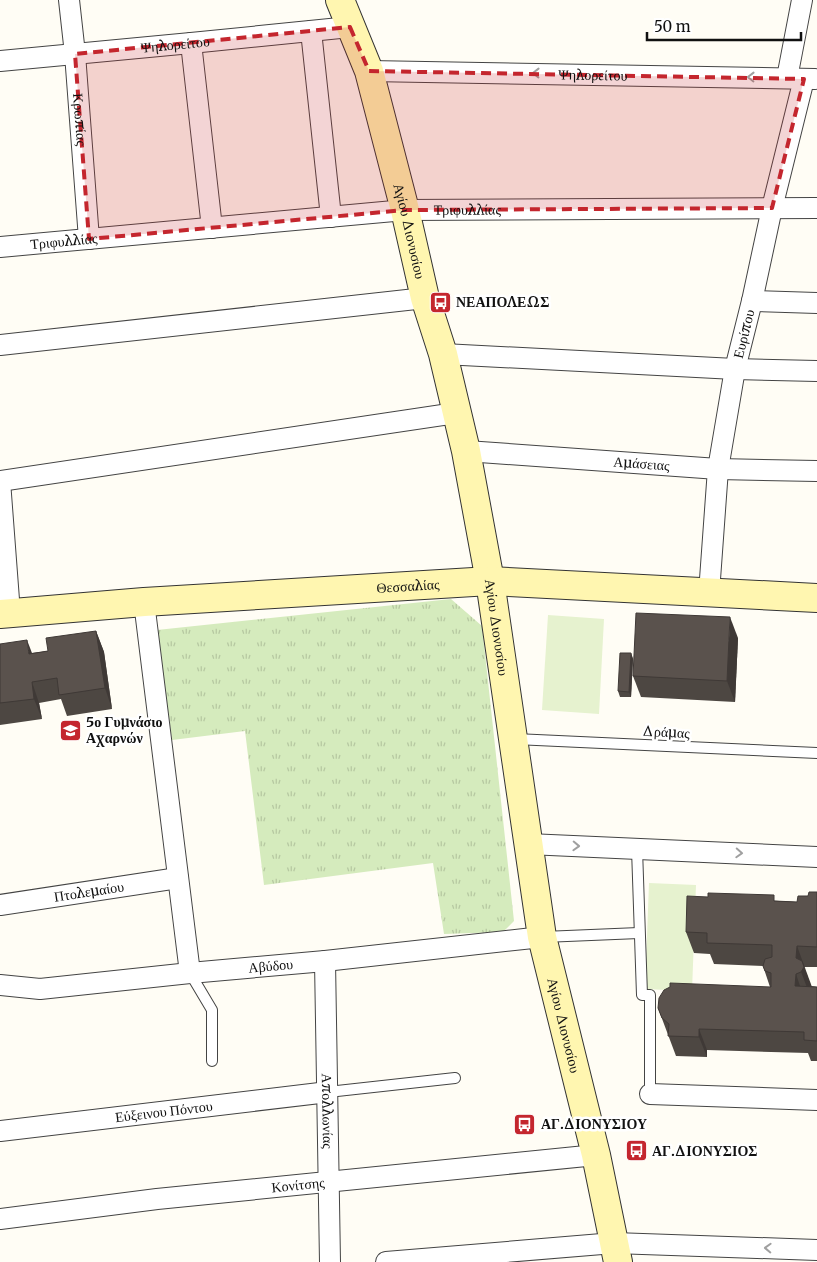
<svg xmlns="http://www.w3.org/2000/svg" width="817" height="1262" viewBox="0 0 817 1262" font-family="Merriweather,serif">
	<style>
		.park { fill: url(#park-tufts) }
		.pitch { fill: #e6f2cf }
		.lines { fill: none; stroke-linecap: round; stroke-linejoin: round }
		.lane-casing { stroke: #444; stroke-width: 12 }
		.street-casing { stroke: #444; stroke-width: 22 }
		.secondary-casing { stroke: #333; stroke-width: 30 }
		.lane { stroke: #fff; stroke-width: 10 }
		.street { stroke: #fff; stroke-width: 20 }
		.secondary { stroke: #fff6b0; stroke-width: 28 }
		.wall { fill: #4d4742 }
		.shaded-wall { fill: #3f3936 }
		.building { fill: #5a524d; stroke: #3f3936 }
		.oneway { stroke: #a0a0a0 }
		.marked { fill: #c4262e; fill-opacity: 0.2; stroke: #c4262e; stroke-width: 4; stroke-dasharray: 10 6; stroke-linejoin: round }
		.labels { text-anchor: middle; dominant-baseline: central; stroke-width: 5; stroke-linejoin: round; paint-order: stroke }
		.street-label { font-size: 14px; fill: #111; stroke: #fff }
		.poi-label { font-size: 14px; font-weight: bold; fill: #111; stroke: #fff; text-anchor: start }
	</style>
	<defs>
		<pattern id="park-tufts" width="24" height="20" patternUnits="userSpaceOnUse" patternTransform="scale(1.25)"><rect width="24" height="20" fill="#d5ebbd"/><path d="M3 7l-1-3M5 7V3M7 7l1-3M15 17l-1-3M17 17v-4M19 17l1-3" fill="none" stroke="#b6c8a1"/></pattern>
	</defs>
	<rect width="100%" height="100%" fill="#fffdf5"/>
	<polygon class="park" points="451,599 482,626 514,921 503,932 444,934 433,863 264,885 245,731 172,740 157,630"/>
	<g class="pitch">
		<polygon points="548,615 604,619 599,714 542,710"/>
		<polygon points="649,883 696,885 692,991 645,989"/>
	</g>
	<g class="lines">
		<defs>
			<g id="lane">
				<polyline points="515,739 817,753"/>
				<polyline points="637,849 642,995 650,995 650,1094"/>
				<polyline points="543,937 639,933"/>
				<polyline points="190,973 212,1010 212,1061"/>
				<polyline points="328,1092 455,1078"/>
			</g>
			<g id="street">
				<path id="s1" d="M69,0L75,54L89,239"/>
				<polyline points="311,31 331,217"/>
				<polyline points="191,43 212,228"/>
				<path id="s2" d="M0,61L191,43L350,27"/>
				<path id="s3" d="M369,71L815,79"/>
				<polyline points="787,78 802,0"/>
				<path id="s4" d="M0,247L405,210L817,208"/>
				<polyline points="752,301 817,303"/>
				<polyline points="0,345 425,298"/>
				<polyline points="443,354 735,369 817,371"/>
				<path id="s5" d="M466,451L718,469L817,471"/>
				<polyline points="0,481 456,413"/>
				<polyline points="0,481 10,613"/>
				<path id="s6" d="M709,593L718,469L735,369L752,301L772,208L804,79"/>
				<polyline points="144,602 190,973"/>
				<polyline points="528,844 817,857"/>
				<path id="s7" d="M0,905L178,878"/>
				<path id="s8" d="M325,961L330,1262"/>
				<path id="s9" d="M0,985L40,989L190,973L325,961L542,937"/>
				<polyline points="650,1094 817,1100"/>
				<path id="s10" d="M0,1131L328,1092"/>
				<path id="s11" d="M0,1219L157,1199L596,1155"/>
				<polyline points="386,1262 614,1243 817,1250"/>
			</g>
			<g id="secondary">
				<path id="s12" d="M340,0L369,71L405,210L425,298L443,354L466,451L490,581L542,937L596,1155L618,1262"/>
				<path id="s13" d="M0,614L144,602L490,581L817,598"/>
			</g>
		</defs>
		<use href="#lane" class="lane-casing"/>
		<use href="#street" class="street-casing"/>
		<use href="#secondary" class="secondary-casing"/>
		<use href="#lane" class="lane"/>
		<use href="#street" class="street"/>
		<use href="#secondary" class="secondary"/>
	</g>
	<g class="wall">
		<polygon points="96,631 104,652 112,709 67,716 61,699 39,703 42,719 0,725 0,644 32,653 48,651"/>
		<polygon points="738,638 735,702 641,697 633,676"/>
		<polygon points="631,653 633,659 631,697 620,697 618,691"/>
		<polygon points="817,892 817,967 804,967 811,986 817,987 817,1061 811,1061 808,1053 707,1050 707,1057 676,1056 658,1008 770,987 763,966 714,964 710,954 694,953 686,932 708,897 797,902"/>
	</g>
	<g class="shaded-wall">
		<polygon points="730,617 738,638 735,702 727,681"/>
		<polygon points="96,631 104,652 112,709 105,688"/>
		<polygon points="27,640 35,661 29,654"/>
		<polygon points="631,653 633,659 631,697 629,692"/>
		<polygon points="32,682 39,703 42,719 34,699"/>
		<polygon points="797,946 812,987 809,993 796,958"/>
		<polygon points="796,974 803,995 795,986"/>
		<polygon points="699,1029 707,1050 707,1057 699,1037"/>
	</g>
	<g class="building">
		<polygon points="636,613 730,617 727,681 633,676"/>
		<polygon points="96,631 105,688 59,695 57,678 32,682 34,699 0,703 0,644 27,640 29,654 48,651 46,638"/>
		<polygon points="620,653 631,653 629,692 618,691"/>
		<polygon points="809,892 817,892 817,947 797,946 796,958 802,961 804,967 801,972 796,974 795,986 817,987 817,1041 804,1040 804,1032 699,1029 699,1037 668,1036 669,1024 662,1018 658,1008 659,998 664,990 670,987 670,983 771,987 771,973 765,971 763,966 765,959 772,957 772,945 707,943 707,933 686,932 687,896 708,897 708,893 774,895 774,901 797,902 798,896 808,896"/>
	</g>
	<defs><path id="oneway-chevron" d="M-2-3.5L2.5 0L-2 3.5" fill="none" stroke-width="1.6" stroke-linecap="round" stroke-linejoin="round" transform="scale(1.25)"/></defs>
	<g class="oneway">
		<use href="#oneway-chevron" transform="translate(536 73) rotate(-179)"/>
		<use href="#oneway-chevron" transform="translate(751 77) rotate(-179)"/>
		<use href="#oneway-chevron" transform="translate(576 846) rotate(2)"/>
		<use href="#oneway-chevron" transform="translate(739 853) rotate(3)"/>
		<use href="#oneway-chevron" transform="translate(768 1248) rotate(-178)"/>
	</g>
	<path class="marked" d="M350,27L369,71L804,79L772,208L405,210L89,239L75,54Z"/>
	<defs>
		<symbol id="bus-square" viewBox="-11 -11 22 22"><rect x="-9" y="-9" width="18" height="18" rx="4" fill="#c4262e" stroke="#fff"/><path d="M-5-6H5V4H4V6H2V4H-2V6H-4V4H-5ZM-3.5-4V0h7V-4ZM-3.5 1.2v1.5H-2V1.2ZM2 1.2v1.5H3.5V1.2Z" fill="#fff"/></symbol>
		<symbol id="school-square" viewBox="-11 -11 22 22"><rect x="-9" y="-9" width="18" height="18" rx="4" fill="#c4262e" stroke="#fff"/><path d="M0-5L7-2L0 1L-7-2ZM-4 1L0 2.5L4 1V4Q0 6-4 4Z" fill="#fff"/></symbol>
	</defs>
	<g fill-rule="evenodd">
		<use href="#bus-square" x="428" y="290" width="25" height="25"/>
		<use href="#school-square" x="58" y="718" width="25" height="25"/>
		<use href="#bus-square" x="512" y="1112" width="25" height="25"/>
		<use href="#bus-square" x="624" y="1138" width="25" height="25"/>
	</g>
	<g class="labels">
		<g class="street-label">
			<text stroke="none"><textPath href="#s2" startOffset="176">Ψηλορείτου</textPath></text>
			<text stroke="none"><textPath href="#s3" startOffset="224">Ψηλορείτου</textPath></text>
			<text stroke="none"><textPath href="#s1" startOffset="120">Κρωπίας</textPath></text>
			<text stroke="none"><textPath href="#s4" startOffset="469">Τριφυλλίας</textPath></text>
			<text stroke="none"><textPath href="#s12" startOffset="242">Αγίου Διονυσίου</textPath></text>
			<text stroke="none"><textPath href="#s4" startOffset="64">Τριφυλλίας</textPath></text>
			<text stroke="none"><textPath href="#s6" startOffset="262">Ευρίπου</textPath></text>
			<text stroke="none"><textPath href="#s5" startOffset="176">Αμάσειας</textPath></text>
			<text stroke="none"><textPath href="#s13" startOffset="409">Θεσσαλίας</textPath></text>
			<text stroke="none"><textPath href="#s12" startOffset="648">Αγίου Διονυσίου</textPath></text>
			<text transform="translate(666 732) rotate(3)">Δράμας</text>
			<text stroke="none"><textPath href="#s7" startOffset="90">Πτολεμαίου</textPath></text>
			<text stroke="none"><textPath href="#s9" startOffset="272">Αβύδου</textPath></text>
			<text stroke="none"><textPath href="#s12" startOffset="1052">Αγίου Διονυσίου</textPath></text>
			<text stroke="none"><textPath href="#s10" startOffset="165">Εύξεινου Πόντου</textPath></text>
			<text stroke="none"><textPath href="#s8" startOffset="150">Απολλωνίας</textPath></text>
			<text stroke="none"><textPath href="#s11" startOffset="300">Κονίτσης</textPath></text>
		</g>
		<g class="poi-label">
			<text x="456" y="302">ΝΕΑΠΟΛΕΩΣ</text>
			<text x="86" y="722">5ο Γυμνάσιο<tspan x="86" dy="16">Αχαρνών</tspan></text>
			<text x="541" y="1124">ΑΓ.ΔΙΟΝΥΣΙΟΥ</text>
			<text x="652" y="1151">ΑΓ.ΔΙΟΝΥΣΙΟΣ</text>
		</g>
	</g>
	<path d="M647 32v8h154v-8" fill="none" stroke="#111111" stroke-width="2.5"/>
	<text x="654" y="32" font-size="15" fill="#111111" stroke="#ffffff" stroke-width="4" paint-order="stroke">50 m</text>
</svg>
